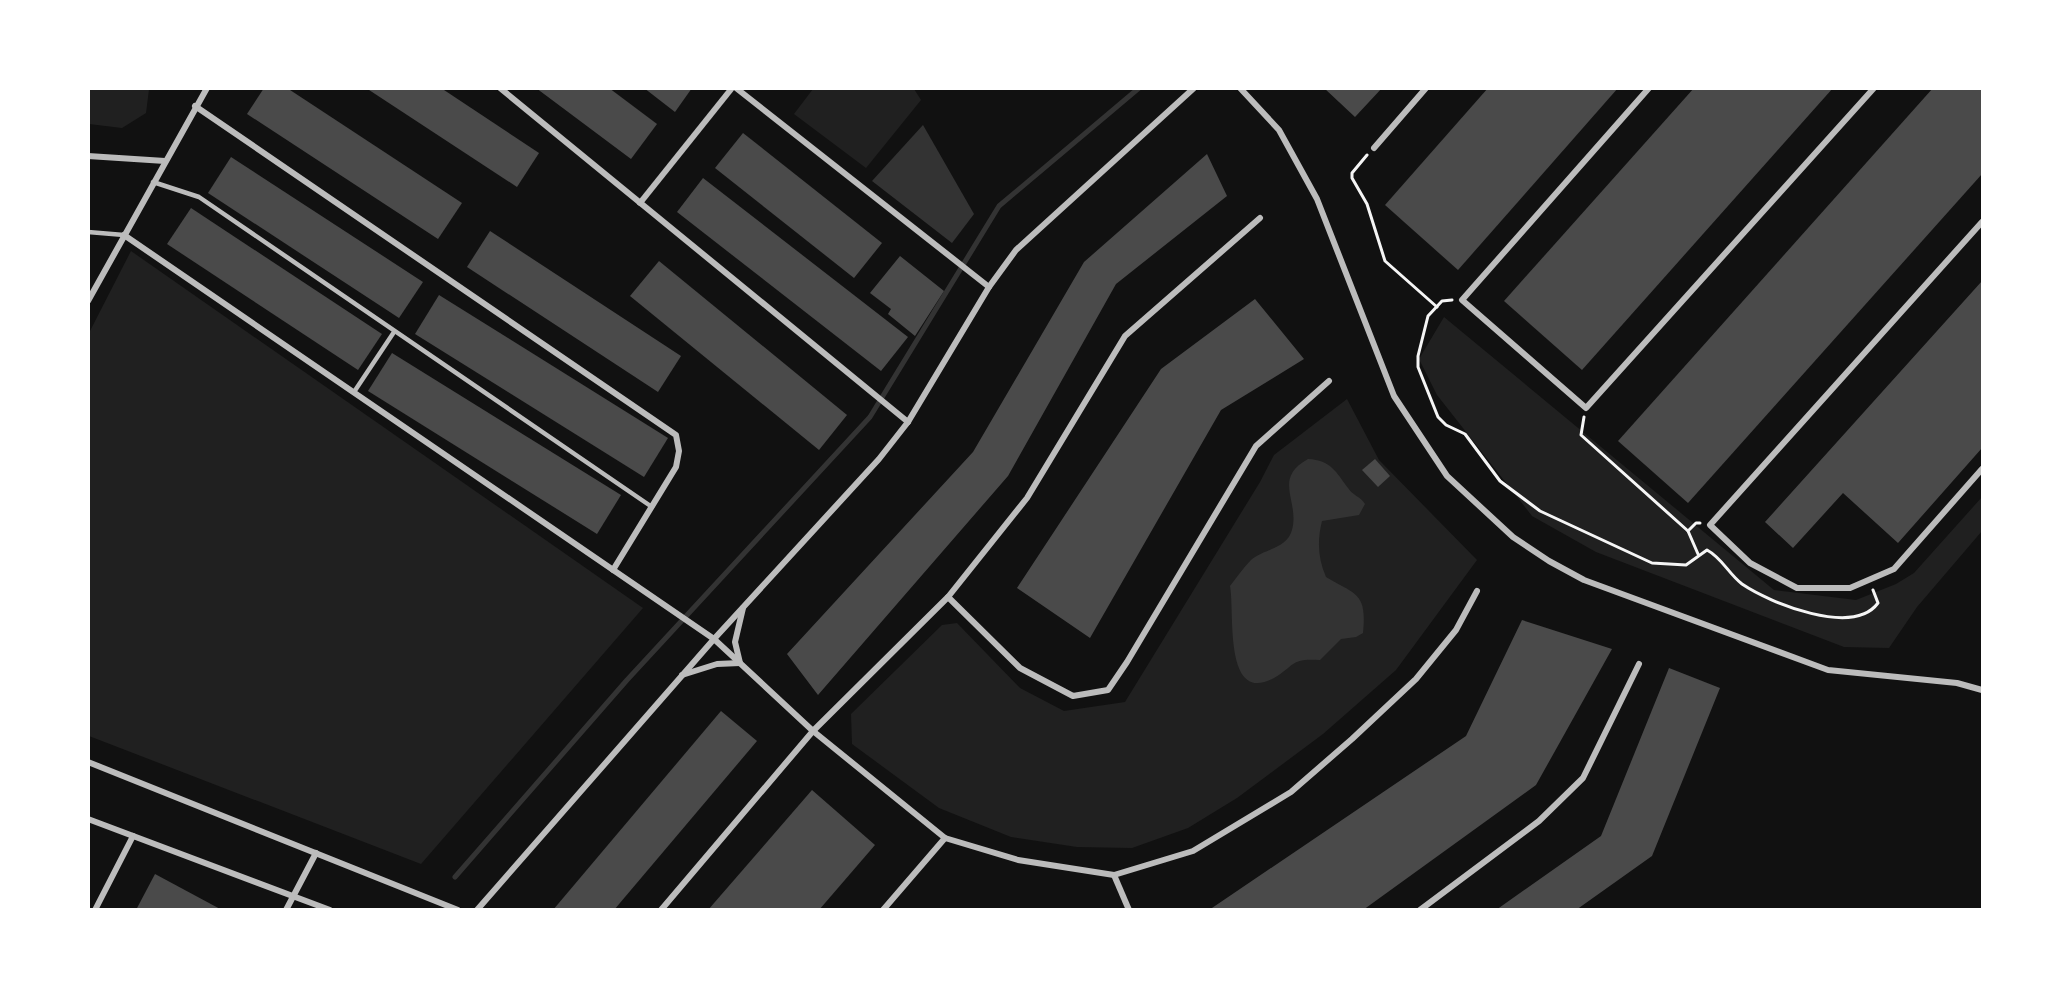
<svg xmlns="http://www.w3.org/2000/svg" width="2071" height="998" viewBox="0 0 2071 998" font-family="'Source Sans 3',sans-serif">
	<style>
		.green { fill: #202020 }
		.water { fill: #333 }
		.lines { fill: none; stroke-linecap: round; stroke-linejoin: round }
		.stream { stroke: #333; stroke-width: 5 }
		.building { fill: #4a4a4a }
		.path { stroke: #f5f5f5; stroke-width: 3 }
		.service { stroke: #bcbcbc; stroke-width: 4.5 }
		.minor { stroke: #bcbcbc; stroke-width: 6 }
	</style>
	<rect width="100%" height="100%" fill="#111"/>
	<g class="green">
		<polygon points="89,88 149,89 146,113 122,128 89,124"/>
		<polygon points="813,89 914,89 921,100 866,168 794,114"/>
		<polygon points="131,251 643,608 421,864 89,736 89,333"/>
		<polygon points="1444,317 1774,590 1856,600 1896,584 1914,573 1982,497 1982,531 1917,607 1889,648 1844,647 1596,552 1532,516 1437,395 1419,359"/>
		<polygon points="1347,399 1379,460 1477,560 1396,670 1323,734 1237,798 1188,828 1132,848 1077,847 1011,837 939,808 852,744 851,714 942,625 957,623 1020,688 1064,711 1125,702 1260,482 1274,455"/>
	</g>
	<g class="water">
		<polygon points="923,125 974,214 952,243 872,181"/>
		<path d="M1308,459C1331,460 1336,472 1348,488C1352,495 1360,496 1365,504L1359,515L1322,521C1317,541 1318,559 1326,577C1356,595 1367,592 1363,633L1356,637L1341,639L1320,660C1290,658 1296,665 1274,678C1223,706 1235,611 1230,586C1237,577 1243,568 1251,560C1263,549 1287,549 1292,530C1300,501 1272,479 1308,459Z"/>
	</g>
	<g class="lines">
		<polyline class="stream" points="455,877 627,680 870,417 999,206 1139,88"/>
	</g>
	<g class="building">
		<polygon points="264,88 287,88 462,203 438,239 247,114"/>
		<polygon points="366,88 441,88 539,153 517,187"/>
		<polygon points="536,88 609,88 657,124 631,159"/>
		<polygon points="644,88 692,88 675,112"/>
		<polygon points="1324,88 1382,88 1355,117"/>
		<polygon points="1488,88 1618,88 1458,270 1385,205"/>
		<polygon points="1694,88 1833,88 1582,370 1504,301"/>
		<polygon points="1933,88 1982,88 1982,174 1688,503 1618,441"/>
		<polygon points="743,133 882,243 854,278 715,168"/>
		<polygon points="1207,154 1227,196 1116,284 1008,476 818,695 787,654 973,452 1084,262"/>
		<polygon points="231,157 423,282 399,318 208,193"/>
		<polygon points="703,178 908,337 881,371 677,212"/>
		<polygon points="191,208 382,334 358,370 167,244"/>
		<polygon points="490,231 681,356 658,392 467,267"/>
		<polygon points="900,256 944,291 915,336 888,314 891,309 870,293"/>
		<polygon points="659,261 847,415 819,450 630,296"/>
		<polygon points="1982,281 1982,448 1898,543 1843,493 1793,548 1765,522"/>
		<polygon points="439,295 668,438 644,477 415,334"/>
		<polygon points="1255,299 1304,359 1221,410 1090,638 1017,588 1161,369"/>
		<polygon points="392,353 621,495 597,534 368,391"/>
		<polygon points="1375,459 1390,476 1378,487 1362,470"/>
		<polygon points="1522,620 1612,649 1536,785 1363,910 1209,910 1466,736"/>
		<polygon points="1669,668 1720,688 1652,856 1576,910 1496,910 1601,836"/>
		<polygon points="721,711 757,741 614,910 553,910"/>
		<polygon points="812,790 875,845 819,910 708,910"/>
		<polygon points="155,874 222,910 136,910"/>
	</g>
	<g class="lines">
		<g class="path">
			<polyline points="1367,155 1352,173 1352,178 1367,204 1385,261 1437,307"/>
			<path d="M1452,300L1442,301L1428,316L1418,356V367L1438,417L1446,425L1465,434L1500,481L1540,511L1652,563L1686,565L1707,550C1722,558 1728,573 1742,584C1770,603 1853,637 1878,603L1873,590"/>
			<polyline points="1584,417 1581,435 1688,531 1698,554"/>
			<polyline points="1688,531 1696,523 1700,523"/>
		</g>
		<g class="service">
			<polyline points="153,182 199,197 652,507"/>
			<polyline points="88,232 124,235"/>
			<polyline points="354,392 394,332"/>
		</g>
		<g class="minor">
			<polyline points="500,88 908,422"/>
			<polyline points="736,88 989,287"/>
			<polyline points="1240,88 1279,130 1317,199 1394,396 1447,476 1513,537 1549,561 1584,580 1828,670 1957,683 1982,690"/>
			<polyline points="1649,88 1462,300 1586,408 1874,88"/>
			<polyline points="195,106 676,435 679,451 676,467 613,570"/>
			<polyline points="1374,148 1426,88"/>
			<polyline points="88,156 165,161"/>
			<polyline points="640,203 732,88"/>
			<polyline points="1982,222 1710,525 1750,563 1797,588 1850,588 1894,569 1982,469"/>
			<polyline points="124,235 714,639 813,731 945,838 1018,860 1114,875 1193,851 1291,792 1352,739 1416,679 1456,630 1477,591"/>
			<polyline points="88,301 207,88"/>
			<polyline points="948,597 1020,668 1073,696 1108,690 1127,662 1256,446 1329,381"/>
			<polyline points="682,675 717,664 740,663 735,642 743,608"/>
			<polyline points="88,762 458,910"/>
			<polyline points="88,819 330,910"/>
			<polyline points="1114,875 1129,910"/>
			<polyline points="95,910 133,836"/>
			<polyline points="286,910 316,853"/>
			<polyline points="477,910 714,639 879,459 908,422 989,287 1016,250 1194,88"/>
			<polyline points="661,910 813,731 948,597 1027,498 1125,336 1260,218"/>
			<polyline points="883,910 945,838"/>
			<polyline points="1420,910 1539,821 1583,778 1639,664"/>
		</g>
	</g>
	<rect width="2071" height="998" fill="none" stroke="#ffffff" stroke-width="180"/>
</svg>
